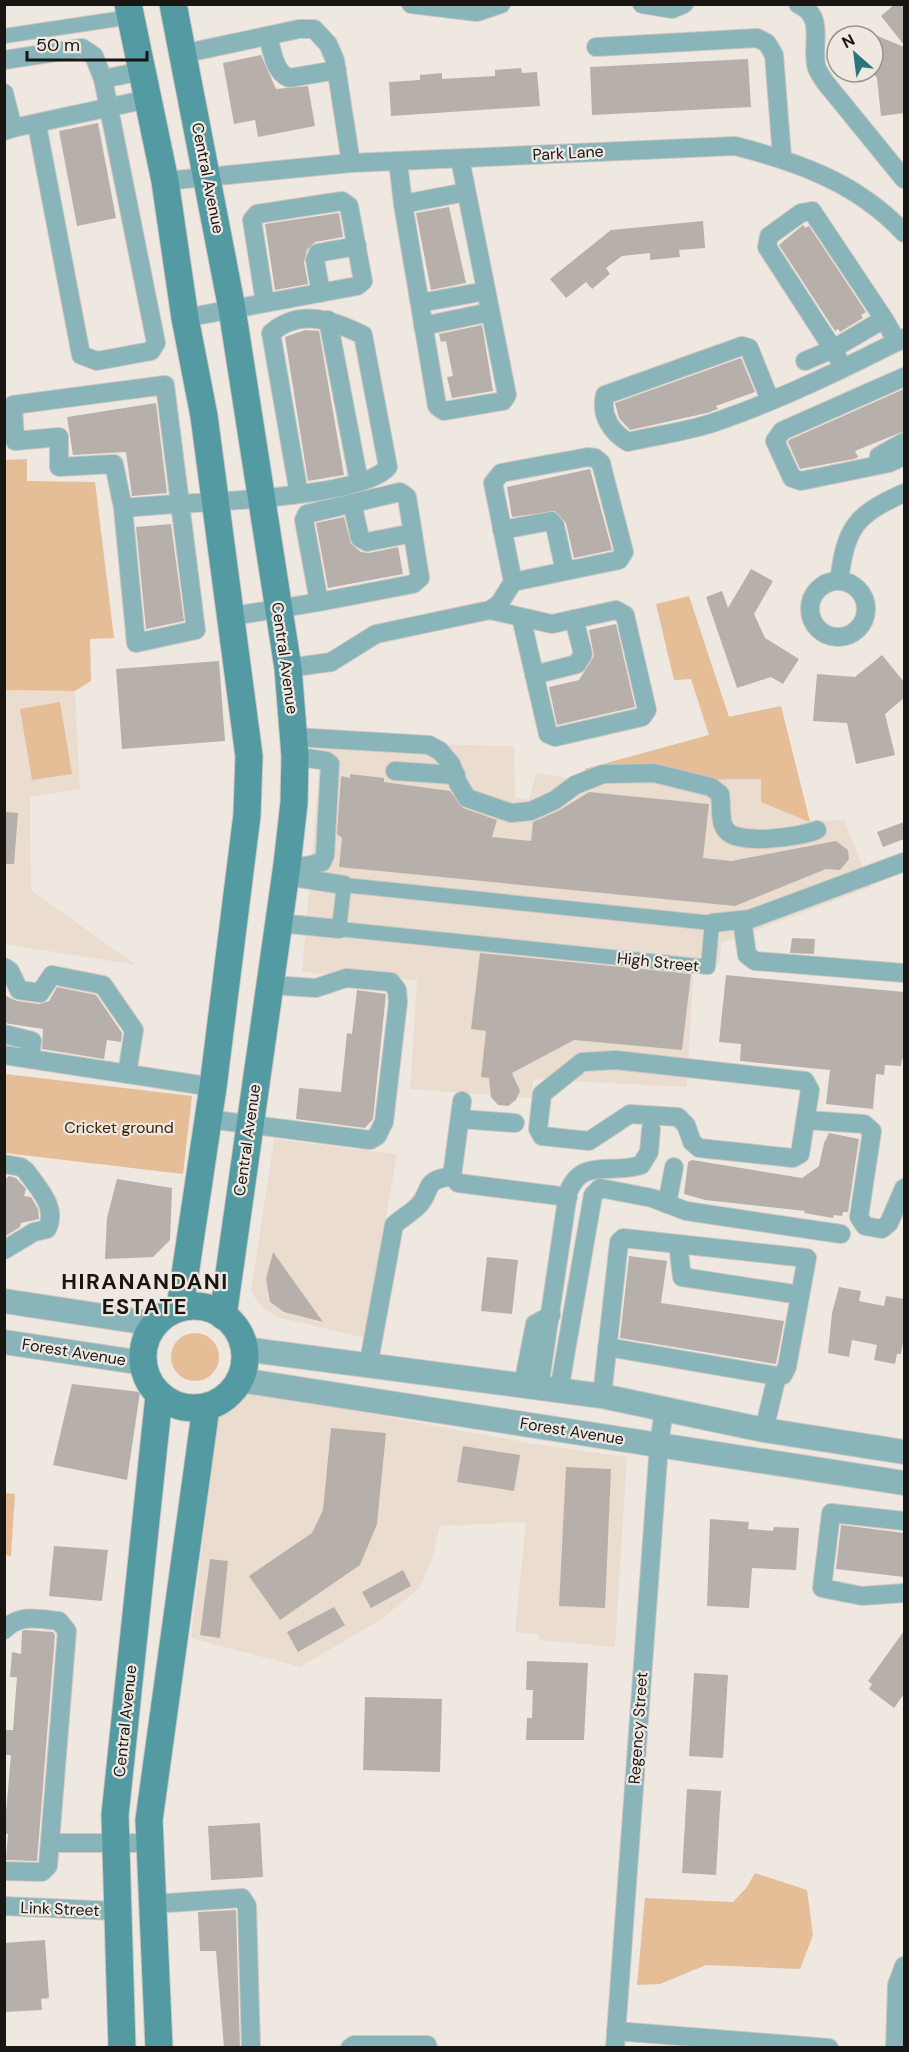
<svg xmlns="http://www.w3.org/2000/svg" width="909" height="2052" viewBox="0 0 909 2052" font-family="'DM Sans',sans-serif">
	<style>
		.built { fill: #eaddd0 }
		.green { fill: #e5bd96 }
		.building { fill: #b7b0aa }
		.lines { fill: none; stroke-linecap: round; stroke-linejoin: round }
		.pedestrian-casing { stroke: #cdc6c0; stroke-width: 16 }
		.minor-casing { stroke: #cdc6c0; stroke-width: 20 }
		.tertiary-casing { stroke: #cdc6c0; stroke-width: 26 }
		.secondary-casing { stroke: #cdc6c0; stroke-width: 29 }
		.pedestrian { stroke: #88b4ba; stroke-width: 14 }
		.minor { stroke: #88b4ba; stroke-width: 18 }
		.tertiary { stroke: #88b4ba; stroke-width: 24 }
		.secondary { stroke: #539aa2; stroke-width: 27 }
		.labels { text-anchor: middle; dominant-baseline: central; stroke-width: 4.5; stroke-linejoin: round; paint-order: stroke }
		.street-label { font-size: 16px; fill: #181513; stroke: #efe8e1 }
		.park-label { font-size: 16px; fill: #3c2407; stroke: #efe8e1 }
		.district-label { font-size: 22px; font-weight: bold; letter-spacing: 1.5px; fill: #181513; stroke: #efe8e1 }
	</style>
	<rect width="100%" height="100%" fill="#efe8e1"/>
	<g class="built">
		<polygon points="689,596 729,717 781,706 810,821 844,820 871,887 722,943 719,962 694,959 687,1087 533,1079 532,1098 410,1089 417,980 302,972 322,741 514,746 515,798 529,800 536,773 584,781 585,769 709,735 691,679 674,680 656,604"/>
		<polygon points="4,690 75,691 80,789 30,797 31,890 136,965 5,944"/>
		<polygon points="274,1139 397,1154 365,1338 276,1317 261,1306 251,1292"/>
		<polygon points="251,1392 535,1444 627,1457 615,1647 539,1640 539,1634 515,1632 526,1522 440,1526 432,1559 419,1589 380,1620 300,1667 191,1638 218,1410"/>
	</g>
	<g class="green">
		<polygon points="27,459 27,481 95,482 114,638 90,639 91,681 75,691 5,690 5,460"/>
		<polygon points="689,596 729,717 781,706 810,822 761,802 761,779 584,781 585,769 709,735 691,679 674,680 656,604"/>
		<polygon points="60,702 72,774 32,780 20,709"/>
		<polygon points="5,1074 192,1096 183,1174 5,1153"/>
		<circle cx="195" cy="1357" r="24"/>
		<polygon points="4,1493 15,1494 11,1556 5,1555"/>
		<polygon points="755,1873 807,1890 813,1935 800,1969 706,1965 660,1984 637,1985 645,1898 733,1902 747,1887"/>
	</g>
	<g class="building">
		<polygon points="895,4 904,4 904,45 881,16"/>
		<polygon points="873,34 904,47 904,113 881,116 877,78 873,73"/>
		<polygon points="261,55 276,89 308,86 315,126 258,137 255,120 234,124 223,63"/>
		<polygon points="748,59 751,107 592,115 590,67"/>
		<polygon points="521,68 522,73 537,72 540,106 391,116 389,82 420,80 420,75 442,73 442,79 495,76 495,70"/>
		<polygon points="98,123 116,218 77,226 59,131"/>
		<polygon points="449,207 466,283 431,290 416,213"/>
		<polygon points="339,213 343,237 315,242 307,250 304,262 308,284 275,290 265,224"/>
		<polygon points="703,221 705,248 679,250 680,257 650,260 650,253 622,256 606,268 610,274 592,289 586,282 566,298 550,279 611,230"/>
		<polygon points="803,225 805,228 809,226 866,312 861,315 863,318 840,332 838,329 835,331 779,245"/>
		<polygon points="482,325 493,391 452,398 447,377 453,376 446,341 441,342 439,334"/>
		<polygon points="305,330 319,331 344,475 308,481 285,337"/>
		<polygon points="741,358 755,392 716,406 718,409 707,413 630,430 619,418 615,403"/>
		<polygon points="904,389 904,431 855,451 858,457 854,459 800,469 788,442 789,440"/>
		<polygon points="156,403 167,493 132,496 126,452 73,455 67,417"/>
		<polygon points="590,469 612,550 574,558 566,523 555,511 512,517 507,487"/>
		<polygon points="344,517 351,544 361,552 369,553 398,547 403,574 328,588 316,523"/>
		<polygon points="171,524 184,621 146,629 136,527"/>
		<polygon points="751,569 773,581 754,614 765,638 799,659 783,684 771,677 737,688 706,597 722,591 728,608"/>
		<polygon points="616,624 635,707 557,725 549,687 579,680 594,656 589,630"/>
		<polygon points="882,655 904,682 904,698 885,714 895,755 856,764 847,723 813,721 817,674 855,677"/>
		<polygon points="219,661 225,741 122,749 116,669"/>
		<polygon points="350,774 384,778 384,782 450,791 463,808 497,820 492,837 531,841 533,822 560,810 589,792 709,804 703,858 731,861 836,841 848,850 849,859 840,870 826,869 735,906 339,867 342,838 337,834 341,776 350,778"/>
		<polygon points="4,812 18,813 14,864 4,864"/>
		<polygon points="904,822 904,839 883,847 877,832"/>
		<polygon points="792,938 815,939 814,954 790,953"/>
		<polygon points="480,953 691,974 682,1050 574,1040 512,1073 520,1091 516,1100 508,1106 498,1105 491,1097 489,1078 481,1077 486,1031 471,1029"/>
		<polygon points="726,975 904,992 904,1059 902,1059 901,1066 885,1065 884,1075 876,1074 873,1109 826,1104 830,1070 740,1061 741,1044 719,1042"/>
		<polygon points="57,987 96,995 122,1033 121,1042 107,1040 104,1059 42,1049 43,1029 4,1023 4,995 17,1001 39,1004 49,1001"/>
		<polygon points="357,990 386,994 373,1119 365,1128 296,1119 299,1088 341,1092 347,1033 352,1034"/>
		<polygon points="829,1133 859,1139 848,1212 843,1212 842,1216 834,1215 833,1218 804,1213 805,1211 705,1200 684,1194 688,1162 692,1160 802,1178 819,1166 824,1143"/>
		<polygon points="9,1176 16,1178 26,1189 24,1196 31,1197 38,1209 39,1219 21,1223 20,1227 4,1237 4,1180"/>
		<polygon points="117,1179 172,1188 170,1240 153,1257 105,1259 107,1218"/>
		<polygon points="273,1252 323,1322 284,1312 270,1302 266,1279"/>
		<polygon points="629,1256 667,1261 661,1303 784,1321 776,1364 620,1338"/>
		<polygon points="487,1257 518,1260 512,1314 481,1311"/>
		<polygon points="839,1287 861,1291 859,1301 884,1306 886,1296 904,1299 904,1335 901,1354 897,1354 895,1364 874,1360 877,1345 852,1340 849,1357 828,1353 832,1313"/>
		<polygon points="72,1384 140,1392 127,1480 53,1465"/>
		<polygon points="331,1428 386,1433 377,1524 360,1565 280,1620 249,1576 312,1533 323,1510"/>
		<polygon points="463,1446 520,1455 514,1491 457,1482"/>
		<polygon points="566,1467 611,1469 605,1608 559,1606"/>
		<polygon points="710,1519 749,1522 748,1529 773,1531 774,1527 799,1528 796,1570 752,1568 749,1608 707,1606"/>
		<polygon points="841,1525 904,1533 904,1577 836,1569"/>
		<polygon points="54,1546 108,1550 102,1601 49,1596"/>
		<polygon points="210,1559 228,1561 220,1638 200,1635"/>
		<polygon points="403,1570 411,1586 371,1608 362,1592"/>
		<polygon points="334,1607 345,1625 298,1652 287,1632"/>
		<polygon points="25,1630 53,1632 55,1635 37,1861 6,1860 8,1834 4,1834 11,1755 4,1755 6,1730 13,1730 17,1677 10,1677 12,1652 21,1654 22,1631"/>
		<polygon points="904,1631 904,1694 894,1708 869,1689 872,1684 868,1681"/>
		<polygon points="527,1661 588,1663 584,1740 526,1740 527,1718 532,1718 533,1690 526,1690"/>
		<polygon points="694,1673 728,1675 723,1758 689,1756"/>
		<polygon points="365,1697 442,1699 440,1772 363,1770"/>
		<polygon points="687,1789 721,1791 716,1875 682,1873"/>
		<polygon points="260,1823 263,1877 211,1880 208,1826"/>
		<polygon points="236,1910 240,2048 224,2048 216,1951 200,1951 198,1912"/>
		<polygon points="45,1940 49,1998 41,1999 42,2010 4,2012 4,1943"/>
	</g>
	<g class="lines">
		<defs>
			<g id="pedestrian">
				<polyline points="4,36 131,17"/>
				<polygon points="344,885 712,923 708,967 339,929"/>
			</g>
			<g id="minor">
				<polyline points="411,4 477,12 501,4"/>
				<polyline points="642,4 672,9 684,4"/>
				<path d="M798,4C825,16 812,41 816,65C817,71 822,77 825,82L904,179"/>
				<path d="M268,36C272,50 274,72 289,78L337,70"/>
				<polyline points="596,47 757,38 767,43 774,55 782,157"/>
				<polyline points="182,54 299,29 314,29 328,44 335,60 351,163"/>
				<polyline points="4,60 82,48 94,56 103,79 156,343 151,351 97,361 81,355 37,125"/>
				<polyline points="103,79 142,71"/>
				<polyline points="4,93 13,128 4,131"/>
				<polyline points="13,128 148,99"/>
				<polyline points="398,162 403,204 437,406 444,411 503,401 507,395 460,159"/>
				<path d="M165,181L351,163L735,146C799,162 859,184 904,233"/>
				<polyline points="403,204 466,192"/>
				<polyline points="321,293 315,260 318,253 357,246"/>
				<polyline points="420,303 486,291"/>
				<polyline points="185,318 357,286 363,281 349,206 342,201 257,214 252,220 265,303"/>
				<polyline points="884,319 812,211 801,213 769,236 767,247 833,349 884,319 897,342"/>
				<polyline points="328,320 359,482"/>
				<polyline points="423,326 490,312"/>
				<polyline points="805,361 833,349 838,358"/>
				<polyline points="904,377 782,431 775,441 792,478 801,481 889,463 904,456"/>
				<path d="M770,400L749,348L742,346L605,395C600,415 611,432 628,442C658,435 692,431 721,420C784,398 845,368 904,338"/>
				<polyline points="879,456 904,442"/>
				<polygon points="588,457 595,458 601,463 624,552 619,560 513,582 493,483 501,473"/>
				<polyline points="352,503 360,538 367,542 413,533"/>
				<path d="M123,508L136,643L196,630L165,385L13,405L15,441L59,437V467L114,464L123,508L174,504C214,502 365,496 388,467L363,335C332,320 300,308 271,333L299,494"/>
				<polyline points="502,530 551,521 555,526 565,571"/>
				<circle cx="838" cy="609" r="28"/>
				<path d="M839,581C846,527 855,515 904,493"/>
				<polyline points="490,610 552,624 616,610 625,615 647,710 642,717 555,737 548,734 521,617"/>
				<path d="M230,616C260,612 290,607 319,602L413,584L420,578L407,497L400,492L307,514L304,520L319,602"/>
				<polyline points="288,668 331,662 376,634 490,610 499,604 513,582"/>
				<polyline points="534,675 577,664 583,654 574,619"/>
				<path d="M295,737L429,745L440,751L451,764L458,783L467,798L511,813L531,811L555,800L575,785L603,774L654,773L711,787L720,794C722,804 719,822 726,830C738,846 800,837 817,830"/>
				<polyline points="395,771 456,775"/>
				<polyline points="287,865 307,866 322,862 325,855 330,764 326,761 295,756"/>
				<polyline points="286,876 344,885"/>
				<polyline points="742,920 747,955 755,961 904,973"/>
				<polyline points="279,923 339,929"/>
				<polyline points="712,923 750,919 904,862"/>
				<polyline points="4,967 10,971 19,990 40,993 52,975 103,985 134,1030 127,1074"/>
				<polyline points="4,1034 32,1041 30,1059"/>
				<polyline points="4,1055 213,1087"/>
				<polygon points="616,1060 805,1081 810,1090 800,1154 793,1158 699,1148 692,1142 686,1125 678,1117 630,1114 589,1141 542,1136 538,1129 542,1094 582,1062"/>
				<polyline points="462,1101 452,1176 458,1183 568,1197"/>
				<polyline points="208,1119 370,1140 377,1136 384,1122 398,1002 397,990 391,982 346,978 316,988 270,985"/>
				<polyline points="460,1119 515,1123"/>
				<polyline points="806,1120 864,1124 872,1131 859,1217 865,1226 882,1229 889,1223 904,1188"/>
				<path d="M4,1164L21,1167L26,1171C38,1188 58,1207 47,1229L34,1232L4,1250"/>
				<polyline points="667,1204 674,1167"/>
				<polyline points="678,1244 682,1277 800,1295"/>
				<path d="M368,1367L394,1225C402,1218 411,1213 418,1206C434,1190 420,1181 452,1176"/>
				<polyline points="523,1385 535,1324 551,1315"/>
				<path d="M539,1388L568,1193C581,1157 611,1175 641,1165L649,1152L651,1129"/>
				<polyline points="559,1391 593,1195 600,1188 652,1198 686,1211 841,1234"/>
				<polyline points="602,1396 619,1242 623,1238 807,1258 787,1367 783,1375 777,1376 607,1347"/>
				<polyline points="764,1430 777,1376"/>
				<polyline points="904,1521 831,1513 822,1588 862,1596 904,1593"/>
				<path d="M4,1630C20,1613 39,1619 59,1621L67,1631L48,1866L42,1872L4,1871"/>
				<polyline points="60,1843 150,1843"/>
				<polyline points="153,1904 242,1898 247,1906 251,2048"/>
				<polyline points="4,1906 116,1911"/>
				<polyline points="616,2031 829,2048"/>
				<polyline points="350,2048 354,2045 427,2045 428,2048"/>
				<polyline points="615,2048 659,1445 664,1409"/>
				<polyline points="895,2048 897,1985 904,1966"/>
			</g>
			<g id="tertiary">
				<polyline points="4,1301 155,1324"/>
				<polyline points="4,1342 143,1363"/>
				<polyline points="244,1349 602,1396 764,1430 904,1452"/>
				<polyline points="240,1380 904,1483"/>
			</g>
			<g id="secondary">
				<polyline points="128,4 165,181 185,318 204,416 249,756 247,815 213,1087 180,1308"/>
				<polyline points="173,4 232,309 288,668 295,756 294,803 287,865 223,1316"/>
				<circle cx="194" cy="1357" r="51"/>
				<polyline points="122,2048 115,1815 159,1396"/>
				<polyline points="159,2048 149,1820 206,1407"/>
			</g>
		</defs>
		<use href="#pedestrian" class="pedestrian-casing"/>
		<use href="#minor" class="minor-casing"/>
		<use href="#tertiary" class="tertiary-casing"/>
		<use href="#secondary" class="secondary-casing"/>
		<use href="#pedestrian" class="pedestrian"/>
		<use href="#minor" class="minor"/>
		<use href="#tertiary" class="tertiary"/>
		<use href="#secondary" class="secondary"/>
	</g>
	<g class="labels">
		<g class="street-label">
			<text transform="translate(568 153) rotate(-3)">Park Lane</text>
			<text transform="translate(208 178) rotate(79)">Central Avenue</text>
			<text transform="translate(285 658) rotate(82)">Central Avenue</text>
			<text transform="translate(658 962) rotate(6)">High Street</text>
			<text transform="translate(247 1140) rotate(-82)">Central Avenue</text>
			<text transform="translate(74 1352) rotate(9)">Forest Avenue</text>
			<text transform="translate(572 1431) rotate(9)">Forest Avenue</text>
			<text transform="translate(125 1721) rotate(-84)">Central Avenue</text>
			<text transform="translate(638 1728) rotate(-86)">Regency Street</text>
			<text transform="translate(60 1909) rotate(2)">Link Street</text>
		</g>
		<g class="park-label">
			<text x="119" y="1127">Cricket ground</text>
		</g>
		<g class="district-label">
			<text x="145" y="1281">HIRANANDANI<tspan x="145" dy="25">ESTATE</tspan></text>
		</g>
	</g>
	<rect width="909" height="2052" fill="none" stroke="#181513" stroke-width="12"/>
	<g transform="translate(855 54) rotate(332)"><circle r="28" fill="#efe8e1" stroke="#99948f" stroke-width="1.5"/>
	<path d="M0-4.5L10 22L0 15L-10 22Z" fill="#2b747c"/>
	<text y="-9" font-size="16" font-weight="bold" text-anchor="middle" fill="#181513">N</text>
	</g>
	<path d="M27 51v9h120v-9" fill="none" stroke="#181513" stroke-width="3"/>
	<text x="36" y="51" font-size="18" fill="#181513" stroke="#efe8e1" stroke-width="4.5" paint-order="stroke">50 m</text>
</svg>
